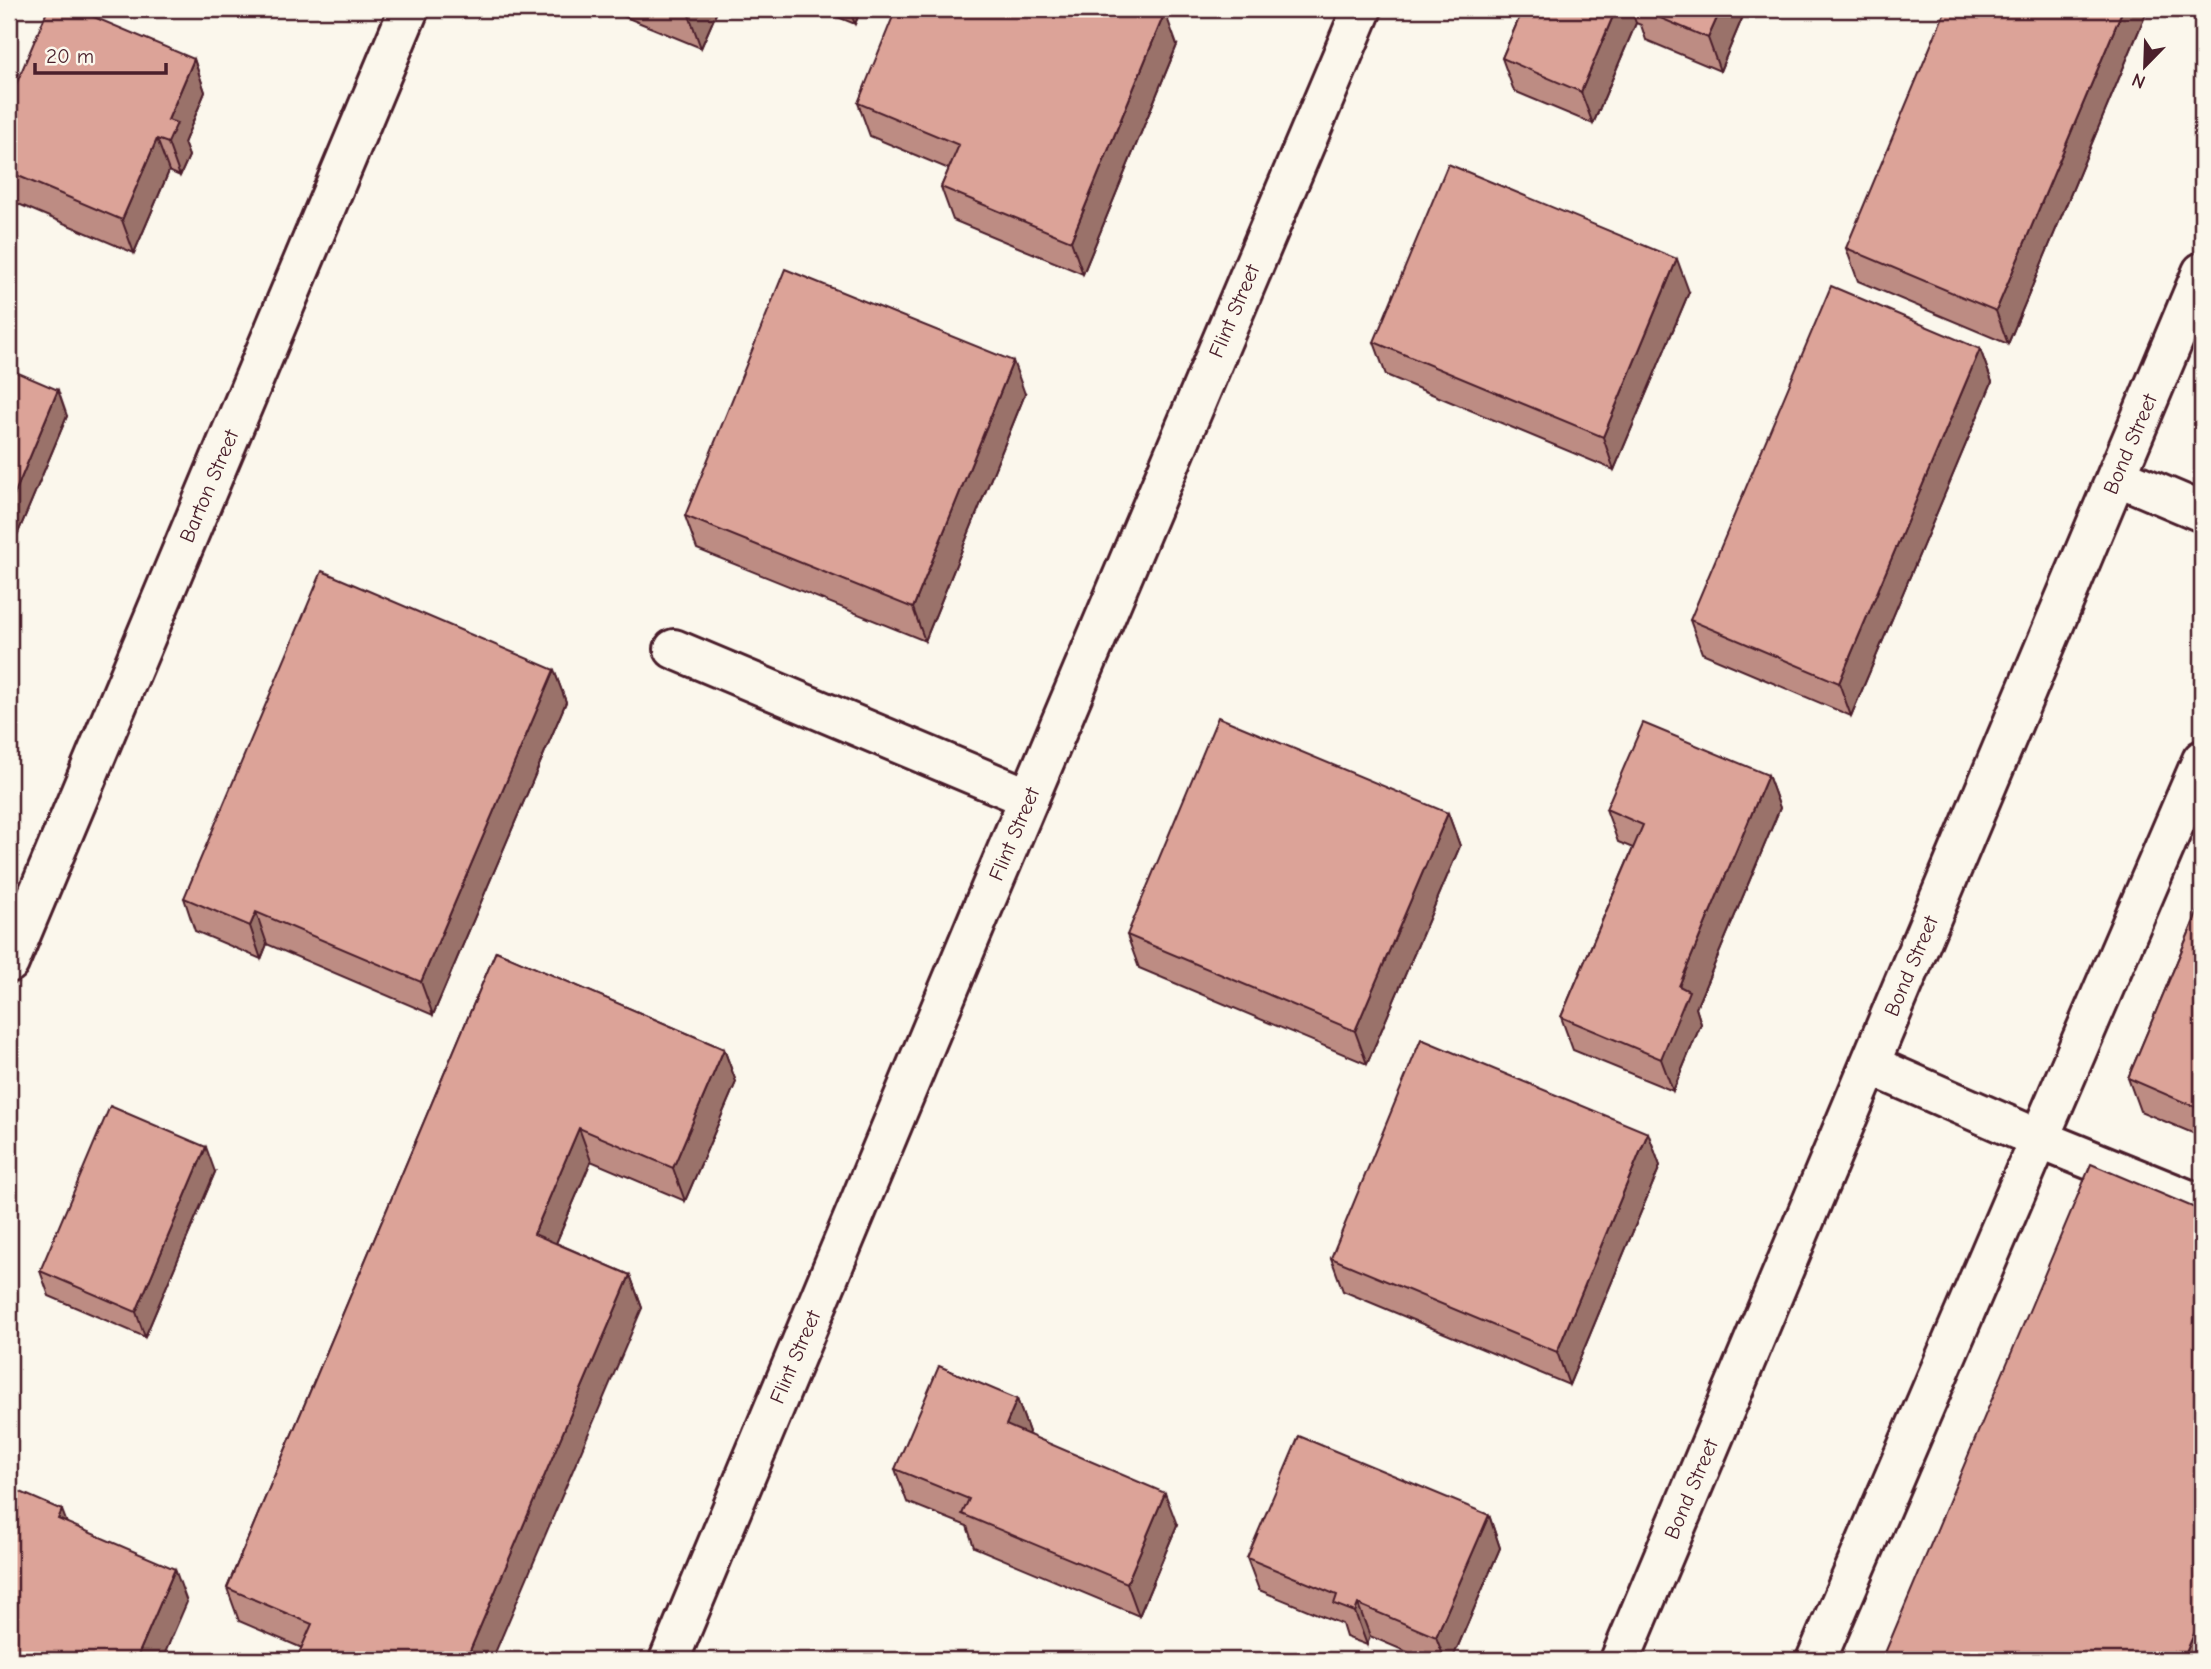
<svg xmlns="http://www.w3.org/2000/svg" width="2211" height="1669" viewBox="0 0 2211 1669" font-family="'Comic Neue',sans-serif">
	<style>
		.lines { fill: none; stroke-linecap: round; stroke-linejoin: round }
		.minor-casing { stroke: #4a1f2b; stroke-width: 44 }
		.minor { stroke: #fbf7ec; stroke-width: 38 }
		.wall { fill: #bd8c83; stroke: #4a1f2b; stroke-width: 2 }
		.shaded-wall { fill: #9a726a; stroke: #4a1f2b; stroke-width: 2 }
		.building { fill: #dca398; stroke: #4a1f2b; stroke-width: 2 }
		.labels { text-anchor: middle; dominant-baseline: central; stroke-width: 7; stroke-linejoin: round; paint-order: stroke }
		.street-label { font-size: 21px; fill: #4a1f2b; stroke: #fbf7ec }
	</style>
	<rect width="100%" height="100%" fill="#fbf7ec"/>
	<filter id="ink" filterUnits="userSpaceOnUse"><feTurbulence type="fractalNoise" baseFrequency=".0143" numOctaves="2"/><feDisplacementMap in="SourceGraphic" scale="14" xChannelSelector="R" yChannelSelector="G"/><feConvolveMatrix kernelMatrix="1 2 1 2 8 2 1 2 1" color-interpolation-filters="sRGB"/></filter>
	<g filter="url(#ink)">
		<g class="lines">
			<defs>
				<g id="minor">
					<polyline points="2117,476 2202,512"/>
					<polyline points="674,649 1029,798"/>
					<polyline points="2202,760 2039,1139 2202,1205"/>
					<polyline points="9,963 409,9"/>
					<polyline points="669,1660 980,914 1362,9"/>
					<polyline points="1620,1660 2202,272"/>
					<polyline points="1816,1660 2039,1139 1870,1065"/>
				</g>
			</defs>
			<use href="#minor" class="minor-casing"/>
			<use href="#minor" class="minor"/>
		</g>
		<g class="wall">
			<polygon points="606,9 718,9 701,48"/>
			<polygon points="818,9 861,9 855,24"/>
			<polygon points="1523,9 1746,9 1720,71 1646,40 1641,25 1636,23 1593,124 1514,91 1502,58"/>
			<polygon points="2147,11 2008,344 1858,281 1846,248"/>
			<polygon points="1177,45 1083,274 953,220 941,187 949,169 870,136 858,103"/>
			<polygon points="194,59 205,92 184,143 189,156 180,176 169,171 134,253 9,200 9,101"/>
			<polygon points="1689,292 1614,470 1386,375 1374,342"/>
			<polygon points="1980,349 1992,382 1851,716 1702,653 1690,620"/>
			<polygon points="9,369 67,416 18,533 9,529"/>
			<polygon points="1025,394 925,641 697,549 685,516"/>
			<polygon points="554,670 566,702 433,1015 267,944 261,959 195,931 184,898"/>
			<polygon points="1768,775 1780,808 1696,1008 1701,1024 1673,1091 1573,1050 1561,1017 1633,848 1618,842 1606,809"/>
			<polygon points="1448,813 1460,846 1367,1064 1139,968 1127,935"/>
			<polygon points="2202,902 2202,1137 2140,1111 2128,1078"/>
			<polygon points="496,951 724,1049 736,1082 685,1201 591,1161 556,1243 630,1275 642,1308 302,1648 239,1621 227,1588"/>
			<polygon points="1648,1133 1660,1166 1569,1385 1343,1291 1331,1258"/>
			<polygon points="215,1172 145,1337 49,1296 40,1271"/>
			<polygon points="1017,1399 1029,1432 1028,1434 1177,1525 1139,1616 974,1547 967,1526 907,1502 895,1469"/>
			<polygon points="1489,1515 1500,1548 1452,1660 1426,1660 1370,1636 1367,1645 1346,1637 1342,1624 1259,1590 1247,1558"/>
		</g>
		<g class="shaded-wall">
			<polygon points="692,9 718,9 701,48 689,15"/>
			<polygon points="849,9 861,9 855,24"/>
			<polygon points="1616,9 1631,9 1636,23 1593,124 1581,92"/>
			<polygon points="1721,9 1746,9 1720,71 1708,38"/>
			<polygon points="2123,9 2146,9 2147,11 2008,344 1996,311"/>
			<polygon points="1165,12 1177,45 1083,274 1071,241"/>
			<polygon points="194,59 205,92 184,143 189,156 180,176 168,143 168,120"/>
			<polygon points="157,139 169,171 134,253 122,220"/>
			<polygon points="1677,259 1689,292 1614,470 1603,437"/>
			<polygon points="1980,349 1992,382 1851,716 1839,683"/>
			<polygon points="1013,361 1025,394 925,641 913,608"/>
			<polygon points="58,390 67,416 18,533 9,507"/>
			<polygon points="554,670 566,702 433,1015 421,982"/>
			<polygon points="1768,775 1780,808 1696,1008 1701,1024 1673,1091 1661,1059 1679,986"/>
			<polygon points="1448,813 1460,846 1367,1064 1355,1031"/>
			<polygon points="256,912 267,944 261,959 250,926"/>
			<polygon points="724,1049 736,1082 685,1201 673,1168"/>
			<polygon points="579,1128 591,1161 546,1267 534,1234"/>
			<polygon points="1648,1133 1660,1166 1569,1385 1557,1352"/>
			<polygon points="206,1147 215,1172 145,1337 136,1312"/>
			<polygon points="630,1275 642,1308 492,1660 466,1660"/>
			<polygon points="1017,1399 1029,1432 1018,1458 1006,1425"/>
			<polygon points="1165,1493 1177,1525 1139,1616 1127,1583"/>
			<polygon points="62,1510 74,1542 58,1519"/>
			<polygon points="1489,1515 1500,1548 1452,1660 1445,1660 1436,1637"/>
			<polygon points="175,1569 187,1602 162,1660 136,1660"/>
			<polygon points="1358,1604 1370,1636 1367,1645 1355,1612"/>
			<polygon points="2202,1615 2202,1660 2183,1660"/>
		</g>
		<g class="building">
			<polygon points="48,9 75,9 194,59 168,120 177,123 168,143 157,139 122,220 9,172 9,101"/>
			<polygon points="673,9 692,9 689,15"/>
			<polygon points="896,9 1158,9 1165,12 1071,241 941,187 959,145 858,103"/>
			<polygon points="1523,9 1616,9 1581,92 1502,58"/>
			<polygon points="1639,9 1721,9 1708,38"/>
			<polygon points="1946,9 2123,9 1996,311 1846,248"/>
			<polygon points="1448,164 1677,259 1603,437 1374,342"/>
			<polygon points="785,269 1013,361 913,608 685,516"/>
			<polygon points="1831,286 1980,349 1839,683 1690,620"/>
			<polygon points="9,369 58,390 9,507"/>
			<polygon points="322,571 554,670 421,982 256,912 250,926 184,898"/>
			<polygon points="1218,717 1448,813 1355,1031 1127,935"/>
			<polygon points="1643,723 1768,775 1679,986 1689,991 1661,1059 1561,1017 1643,825 1606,809"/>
			<polygon points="2202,902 2202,1110 2128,1078"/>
			<polygon points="496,951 724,1049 673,1168 579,1128 534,1234 630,1275 466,1660 296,1660 312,1624 227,1588"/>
			<polygon points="1421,1039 1648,1133 1557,1352 1331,1258"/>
			<polygon points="110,1106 206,1147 136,1312 40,1271"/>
			<polygon points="2091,1164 2202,1211 2202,1615 2183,1660 1882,1660"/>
			<polygon points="939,1366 1017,1399 1006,1425 1165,1493 1127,1583 962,1514 969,1499 895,1469"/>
			<polygon points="1299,1436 1489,1515 1436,1637 1358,1604 1355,1612 1334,1604 1337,1595 1247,1558"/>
			<polygon points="9,1487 62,1510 58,1519 175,1569 136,1660 9,1660"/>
		</g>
	</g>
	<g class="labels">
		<g class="street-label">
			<text transform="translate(1234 311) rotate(-67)">Flint Street</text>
			<text transform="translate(2130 444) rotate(-67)">Bond Street</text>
			<text transform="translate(209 486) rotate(-67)">Barton Street</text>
			<text transform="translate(1014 834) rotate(-67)">Flint Street</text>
			<text transform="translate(1911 966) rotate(-67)">Bond Street</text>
			<text transform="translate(795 1357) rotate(-67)">Flint Street</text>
			<text transform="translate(1691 1489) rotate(-67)">Bond Street</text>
		</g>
	</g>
	<rect width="2211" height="1669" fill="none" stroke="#fbf7ec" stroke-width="35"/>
	<rect x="18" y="18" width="2176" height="1634" fill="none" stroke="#4a1f2b" stroke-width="2.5" filter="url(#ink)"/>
	<g transform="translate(2145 66) rotate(203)" stroke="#fbf7ec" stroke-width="5" paint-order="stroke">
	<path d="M0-5L12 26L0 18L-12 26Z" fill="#4a1f2b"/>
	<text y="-10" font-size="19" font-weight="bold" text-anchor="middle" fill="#4a1f2b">N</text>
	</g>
	<path d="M35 63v10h131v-10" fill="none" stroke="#4a1f2b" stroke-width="3.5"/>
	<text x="46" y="63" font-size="21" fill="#4a1f2b" stroke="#fbf7ec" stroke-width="5" paint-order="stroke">20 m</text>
</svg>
